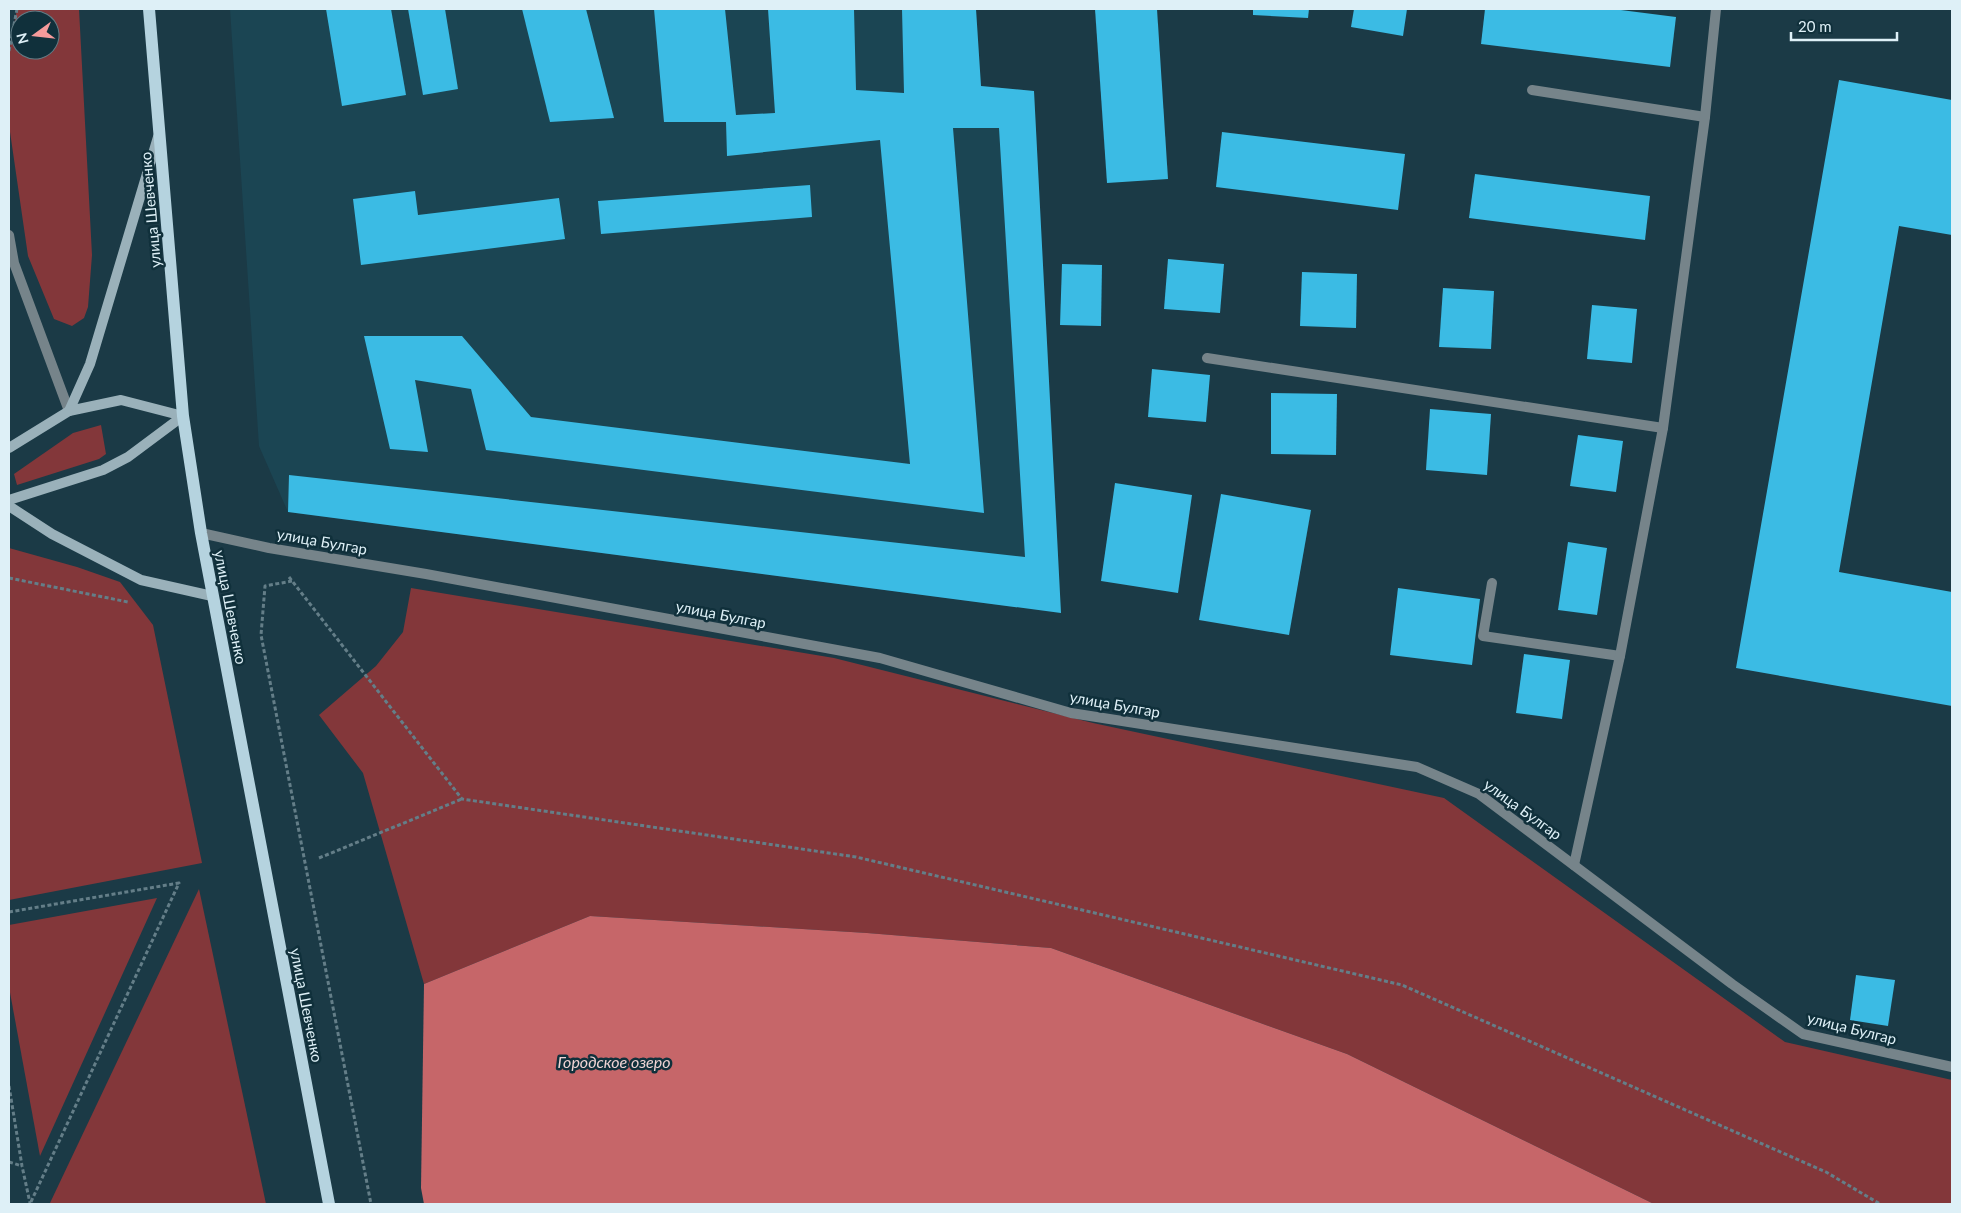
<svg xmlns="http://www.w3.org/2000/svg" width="1961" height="1213" viewBox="0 0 1961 1213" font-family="Lato,sans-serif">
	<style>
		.built { fill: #1b4553 }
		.green { fill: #83373a; fill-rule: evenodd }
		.water { fill: #c66669 }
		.building { fill: #3bbbe4 }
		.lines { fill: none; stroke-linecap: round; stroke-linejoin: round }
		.path { stroke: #647e88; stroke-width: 3; stroke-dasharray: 4 2.5; stroke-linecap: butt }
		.lane { stroke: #76848a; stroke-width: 10 }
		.street { stroke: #76848a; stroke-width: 10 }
		.secondary { stroke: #9ab1ba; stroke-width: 10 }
		.primary { stroke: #b5d3df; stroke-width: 12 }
		.labels { text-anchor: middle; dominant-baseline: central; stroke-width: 5; stroke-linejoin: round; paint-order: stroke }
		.street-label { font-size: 15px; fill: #def0f7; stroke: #10303b }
		.water-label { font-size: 16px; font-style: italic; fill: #f0d4d4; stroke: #10303b }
	</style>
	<rect width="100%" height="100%" fill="#1b3a46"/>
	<polygon class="built" points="230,9 976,9 981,86 1034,91 1061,613 288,512 259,446"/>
	<g class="green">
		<path d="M17,9H79L92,255L88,307L84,318L72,326L54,319L28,256L9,125V51ZM20,20H50V50H20Z"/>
		<polygon points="101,425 106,454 99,459 17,485 14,474 73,433"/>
		<polygon points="9,548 77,567 120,582 153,625 202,863 9,900"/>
		<polygon points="411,588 834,658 1093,723 1444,798 1785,1042 1952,1080 1952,1204 1654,1204 1347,1054 1051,948 867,933 590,916 424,984 363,773 319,715 376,666 403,632"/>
		<polygon points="199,889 266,1204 50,1204 50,1203"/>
		<polygon points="157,898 40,1156 9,987 9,925"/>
	</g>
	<polygon class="water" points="590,916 867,933 1051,948 1347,1054 1654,1204 424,1204 421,1188 424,984"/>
	<g class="building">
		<polygon points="326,9 391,9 406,95 342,106"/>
		<polygon points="408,9 445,9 458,89 423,95"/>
		<polygon points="522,9 586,9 614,118 550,122"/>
		<polygon points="654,9 725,9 736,115 775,113 768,9 854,9 856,90 904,93 902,9 976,9 981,86 1034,91 1061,613 288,512 289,475 1025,557 999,128 953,128 984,513 486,450 471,389 415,380 428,452 390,449 364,336 462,336 531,417 910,464 880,140 727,156 726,122 664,122"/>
		<polygon points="1095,9 1157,9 1168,179 1107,183"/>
		<polygon points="1253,9 1309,9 1308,18 1253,15"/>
		<polygon points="1354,9 1407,9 1403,36 1351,27"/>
		<polygon points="1485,9 1613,9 1676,17 1670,67 1481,44"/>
		<polygon points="1839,80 1952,100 1952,235 1899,226 1839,572 1952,592 1952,706 1736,668"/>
		<polygon points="1222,132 1405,154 1398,210 1216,187"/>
		<polygon points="1475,174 1650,196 1645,240 1469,218"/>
		<polygon points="810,185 812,217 601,234 598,201"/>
		<polygon points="415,191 418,215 559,198 565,239 361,265 353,199"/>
		<polygon points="1168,259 1224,264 1220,313 1164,309"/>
		<polygon points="1062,264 1102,265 1101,326 1060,325"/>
		<polygon points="1302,272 1357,274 1356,328 1300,326"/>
		<polygon points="1443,288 1494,291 1491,349 1439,347"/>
		<polygon points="1592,305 1637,309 1632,363 1587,359"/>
		<polygon points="1152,369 1210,375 1206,422 1148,417"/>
		<polygon points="1271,393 1337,394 1336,455 1271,454"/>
		<polygon points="1430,409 1491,414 1487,475 1426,470"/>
		<polygon points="1578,435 1623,441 1616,492 1570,486"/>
		<polygon points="1115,483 1192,495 1178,593 1101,581"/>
		<polygon points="1221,494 1311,510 1289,635 1199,620"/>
		<polygon points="1568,542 1607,548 1597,615 1558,610"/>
		<polygon points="1398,588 1480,599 1472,665 1390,655"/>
		<polygon points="1524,654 1570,660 1562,719 1516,713"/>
		<polygon points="1856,975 1895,980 1888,1026 1850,1020"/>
	</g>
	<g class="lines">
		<g class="path">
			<polyline points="9,51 17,9"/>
			<polyline points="289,577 462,799 856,857 1402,985 1826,1172 1880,1204"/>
			<polyline points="9,578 128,602"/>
			<polyline points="292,581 265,586 261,635 371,1204"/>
			<polyline points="319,858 462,799"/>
			<polyline points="9,912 179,883 30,1204"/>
			<polyline points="9,1086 22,1166 30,1203"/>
			<polyline points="9,1162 22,1166"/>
		</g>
		<g class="lane">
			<polyline points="1532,90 1705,117"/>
			<polyline points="9,235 14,263 69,411"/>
			<polyline points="1207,358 1663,428"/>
			<polyline points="1492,583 1483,636 1620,656"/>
			<polyline points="1574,865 1620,656 1663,428 1705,117 1716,9"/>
		</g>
		<polyline class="street" points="201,533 269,548 426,574 880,658 1071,713 1417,767 1479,794 1732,984 1803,1034 1952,1067"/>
		<g class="secondary">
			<polyline points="69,411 90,364 158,137"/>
			<polyline points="9,448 69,411 121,400 183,416"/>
			<polyline points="9,500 103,470 128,457 183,416"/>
			<polyline points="9,506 52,534 141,580 212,596"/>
		</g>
		<polyline class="primary" points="149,9 183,416 201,533 329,1204"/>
	</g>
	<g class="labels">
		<g class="street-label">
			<text transform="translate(150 210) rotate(-95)">улица Шевченко</text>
			<text transform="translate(322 541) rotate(10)">улица Булгар</text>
			<text transform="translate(231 607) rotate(79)">улица Шевченко</text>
			<text transform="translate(721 614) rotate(11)">улица Булгар</text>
			<text transform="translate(1115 704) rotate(10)">улица Булгар</text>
			<text transform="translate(1523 809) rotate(36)">улица Булгар</text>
			<text transform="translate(307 1005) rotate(79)">улица Шевченко</text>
			<text transform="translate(1852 1028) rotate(14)">улица Булгар</text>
		</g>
		<g class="water-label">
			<text x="614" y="1061">Городское озеро</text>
		</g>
	</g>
	<rect width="1961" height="1213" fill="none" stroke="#def0f7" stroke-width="20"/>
	<g transform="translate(35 35) rotate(255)"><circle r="24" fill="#10303b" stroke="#627d86"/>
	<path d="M0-4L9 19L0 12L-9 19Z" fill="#f59b9b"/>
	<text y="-8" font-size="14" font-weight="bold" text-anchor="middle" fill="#def0f7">N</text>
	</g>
	<path d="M1791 32v8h106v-8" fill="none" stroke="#def0f7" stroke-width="2.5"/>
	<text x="1798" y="32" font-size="15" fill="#def0f7" stroke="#10303b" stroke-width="4" paint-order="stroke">20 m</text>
</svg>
